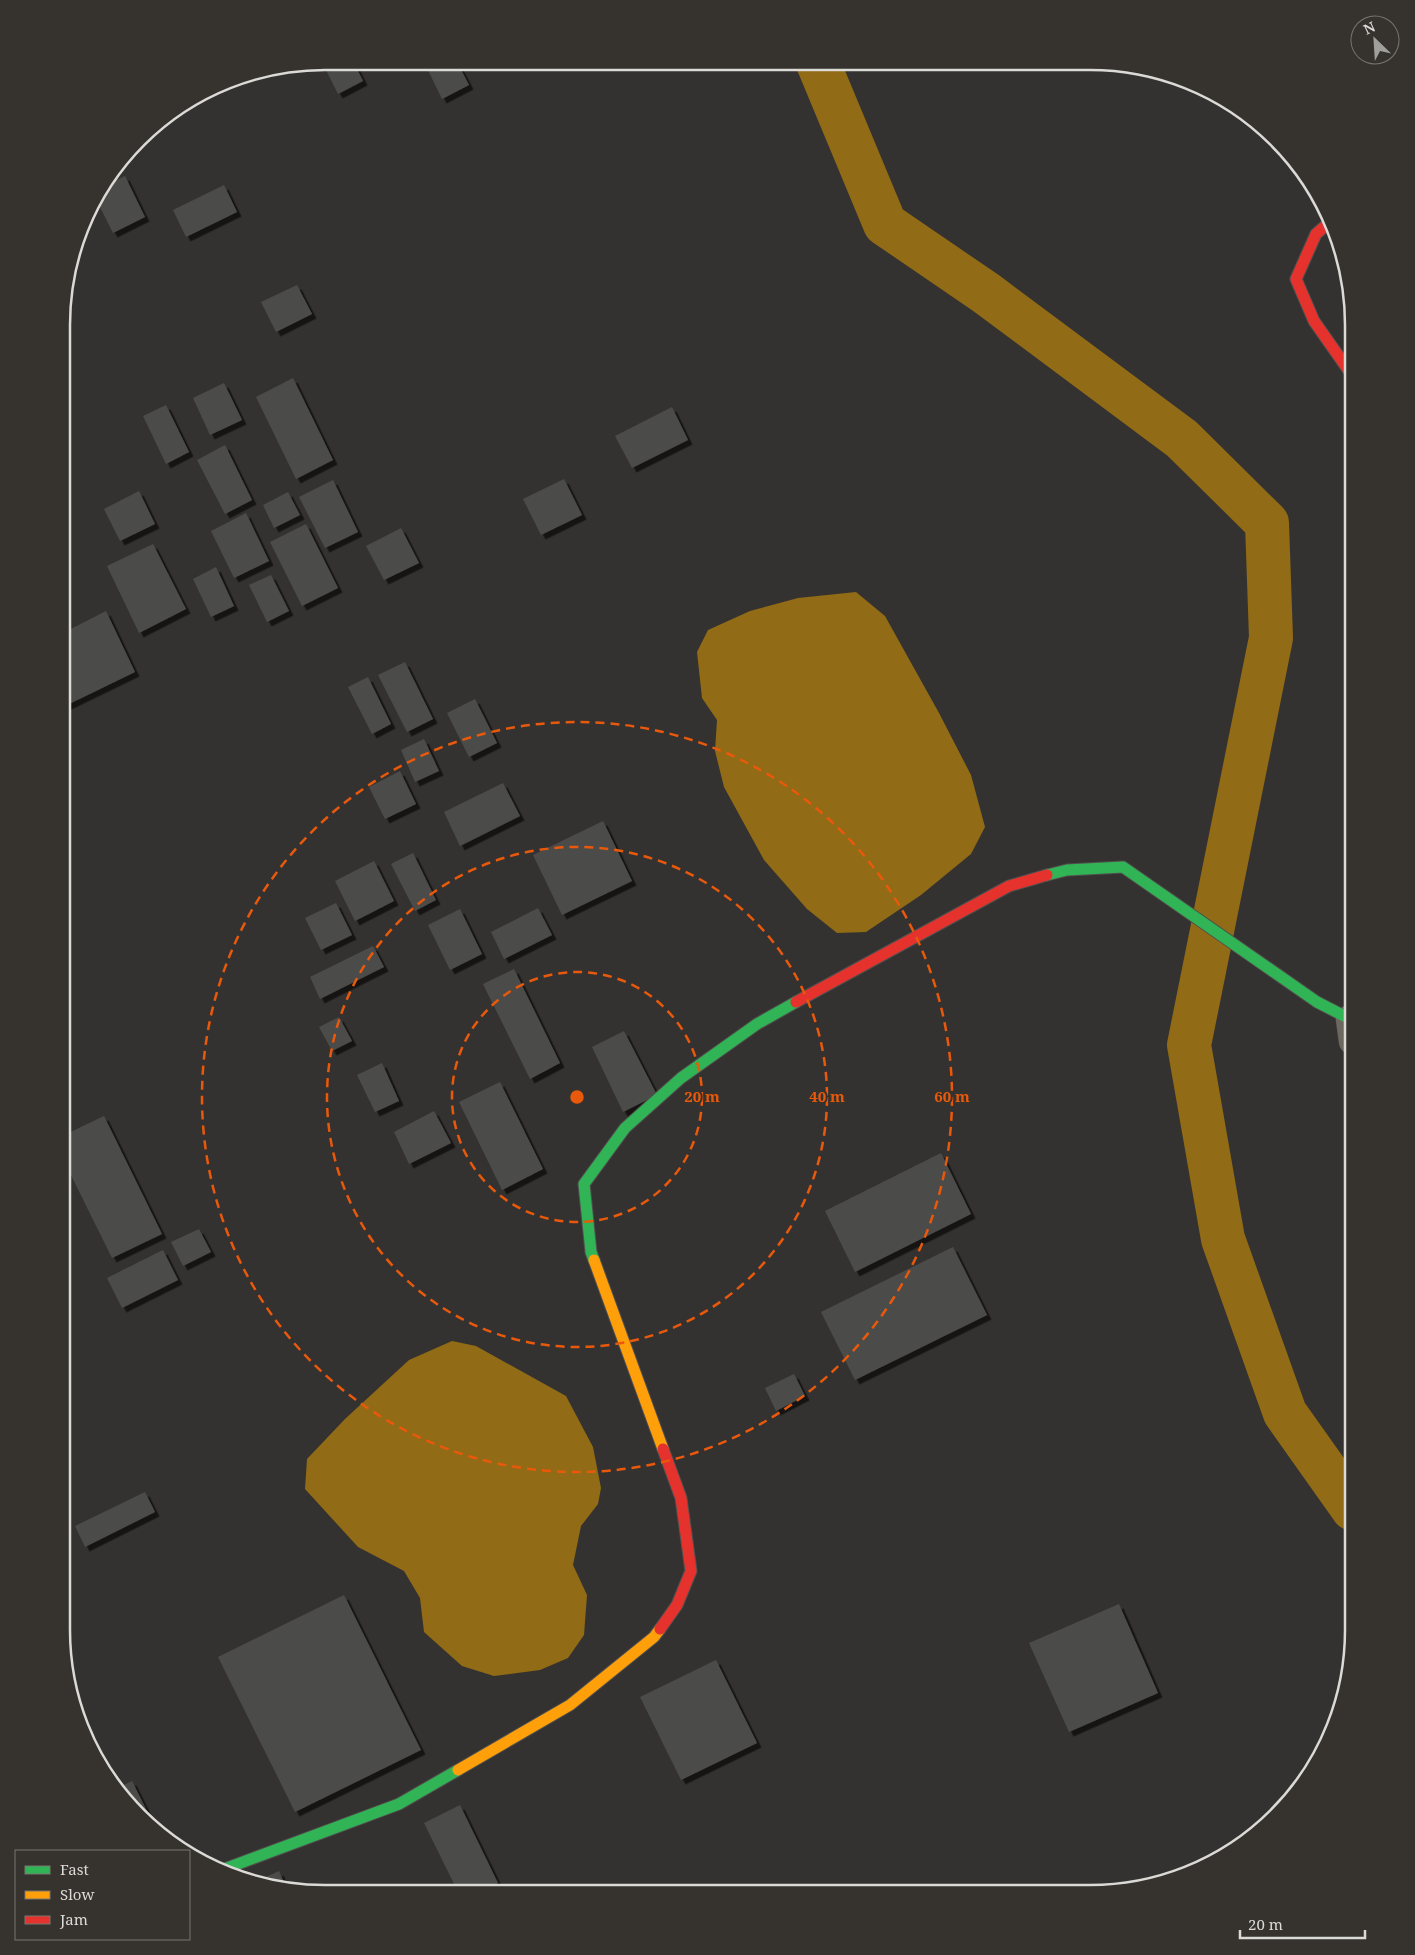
<svg xmlns="http://www.w3.org/2000/svg" width="1415" height="1955" viewBox="0 0 1415 1955" font-family="'Noto Serif',serif">
	<style>
		.water { fill: #916b15 }
		.lines { fill: none; stroke-linecap: round; stroke-linejoin: round }
		.canal { stroke: #916b15; stroke-width: 44 }
		.building { fill: #4c4b48; filter: url(#shadow) }
		.street-casing { stroke: #51504f; stroke-width: 29 }
		.fast-casing { stroke: #51504f; stroke-width: 13 }
		.slow-casing { stroke: #51504f; stroke-width: 13 }
		.jam-casing { stroke: #51504f; stroke-width: 13 }
		.street { stroke: #6d685f; stroke-width: 28 }
		.fast { stroke: #30b455; stroke-width: 11 }
		.slow { stroke: #ff9f0a; stroke-width: 11 }
		.jam { stroke: #e5322d; stroke-width: 11 }
		.ring { fill: none; stroke: #e8590c; stroke-width: 2.5; stroke-dasharray: 9 6 }
		.rim { fill: none; stroke: #dbdad6; stroke-width: 2.5 }
		.centre { fill: #e8590c; stroke: #36332e; stroke-width: 2.5 }
		.ring-label { font-size: 15px; text-anchor: middle; font-weight: bold; fill: #e8590c; stroke: #36332e; stroke-width: 4; stroke-linejoin: round; paint-order: stroke }
	</style>
	<defs>
		<filter id="shadow"><feDropShadow dx="4.5" dy="4.5" stdDeviation="0" flood-color="#0009"/></filter>
	</defs>
	<rect width="100%" height="100%" fill="#343230"/>
	<g class="water">
		<polygon points="856,592 885,616 939,713 971,775 985,827 971,854 921,895 866,932 837,933 807,909 764,860 724,787 715,751 717,720 702,698 697,652 708,630 750,611 798,598"/>
		<polygon points="452,1341 476,1346 566,1396 593,1447 601,1488 598,1504 581,1526 573,1565 587,1595 584,1635 568,1658 540,1670 494,1676 462,1666 424,1632 420,1598 404,1571 358,1547 305,1489 307,1459 345,1419 409,1360"/>
	</g>
	<g class="lines">
		<polyline class="canal" points="818,63 885,224 986,293 1182,439 1267,523 1271,638 1189,1045 1223,1239 1285,1413 1353,1509"/>
	</g>
	<g class="building">
		<polygon points="325,61 353,61 363,81 338,94 322,62"/>
		<polygon points="424,62 457,62 469,85 442,99"/>
		<polygon points="125,176 145,217 113,233 95,197 102,187"/>
		<polygon points="224,185 237,212 186,237 173,210"/>
		<polygon points="297,285 312,314 276,332 261,302"/>
		<polygon points="293,378 333,460 296,479 256,397"/>
		<polygon points="224,383 242,420 210,435 193,398"/>
		<polygon points="166,405 189,452 166,464 143,416"/>
		<polygon points="672,407 688,440 632,468 615,436"/>
		<polygon points="225,445 252,500 225,514 197,460"/>
		<polygon points="564,479 582,515 541,535 523,499"/>
		<polygon points="333,480 358,532 325,548 299,497"/>
		<polygon points="139,491 155,524 120,541 104,509"/>
		<polygon points="288,492 300,515 274,528 263,505"/>
		<polygon points="246,513 269,561 234,578 211,531"/>
		<polygon points="306,524 338,588 302,606 270,542"/>
		<polygon points="401,528 419,563 384,580 366,546"/>
		<polygon points="153,544 186,609 139,633 107,566"/>
		<polygon points="216,567 234,606 211,617 193,579"/>
		<polygon points="271,575 289,611 267,622 249,585"/>
		<polygon points="106,611 135,672 63,707 63,633"/>
		<polygon points="405,662 433,719 407,732 378,675"/>
		<polygon points="368,677 391,724 372,734 348,687"/>
		<polygon points="475,699 497,743 469,757 447,713"/>
		<polygon points="424,739 439,771 415,782 401,750"/>
		<polygon points="400,771 416,804 385,819 369,787"/>
		<polygon points="503,783 520,816 460,846 444,812"/>
		<polygon points="603,821 632,881 562,915 533,855"/>
		<polygon points="413,853 436,900 415,911 391,864"/>
		<polygon points="374,861 394,901 355,921 335,881"/>
		<polygon points="336,903 352,935 321,950 305,918"/>
		<polygon points="538,908 552,935 504,959 491,932"/>
		<polygon points="460,909 482,954 450,970 428,925"/>
		<polygon points="373,946 384,967 320,999 310,977"/>
		<polygon points="514,969 560,1063 530,1079 483,984"/>
		<polygon points="339,1017 352,1041 332,1051 319,1027"/>
		<polygon points="624,1031 657,1095 623,1112 592,1047"/>
		<polygon points="382,1063 399,1101 375,1112 357,1075"/>
		<polygon points="500,1082 543,1169 502,1190 459,1102"/>
		<polygon points="434,1111 451,1143 409,1164 394,1132"/>
		<polygon points="104,1116 162,1234 112,1258 62,1157 62,1136"/>
		<polygon points="941,1153 971,1214 855,1272 825,1211"/>
		<polygon points="199,1229 211,1252 183,1266 171,1242"/>
		<polygon points="953,1247 987,1315 855,1380 821,1312"/>
		<polygon points="163,1250 178,1280 122,1308 107,1278"/>
		<polygon points="794,1374 805,1396 776,1411 765,1388"/>
		<polygon points="145,1492 155,1512 85,1547 75,1526"/>
		<polygon points="344,1595 421,1750 295,1812 218,1657"/>
		<polygon points="1119,1604 1158,1693 1069,1732 1029,1643"/>
		<polygon points="716,1660 757,1743 681,1780 640,1697"/>
		<polygon points="132,1781 156,1829 127,1804 116,1789"/>
		<polygon points="460,1805 498,1883 480,1892 458,1892 424,1823"/>
		<polygon points="279,1871 287,1889 285,1890 255,1882"/>
	</g>
	<g class="lines">
		<defs>
			<polyline id="street" points="1350,1019 1353,1041"/>
			<g id="fast">
				<polyline points="1047,875 1067,870 1123,867 1317,1002 1350,1019 1353,1010"/>
				<polyline points="594,1260 591,1252 584,1184 625,1128 681,1078 757,1024 796,1002"/>
				<polyline points="219,1871 399,1804 458,1770"/>
			</g>
			<g id="slow">
				<polyline points="594,1260 663,1449"/>
				<polyline points="458,1770 570,1705 654,1637 660,1629"/>
			</g>
			<g id="jam">
				<polyline points="1331,221 1316,234 1296,279 1314,321 1354,378"/>
				<polyline points="796,1002 1009,886 1047,875"/>
				<polyline points="660,1629 677,1605 691,1571 681,1498 663,1449"/>
			</g>
		</defs>
		<use href="#street" class="street-casing"/>
		<use href="#fast" class="fast-casing"/>
		<use href="#slow" class="slow-casing"/>
		<use href="#jam" class="jam-casing"/>
		<use href="#street" class="street"/>
		<use href="#fast" class="fast"/>
		<use href="#slow" class="slow"/>
		<use href="#jam" class="jam"/>
	</g>
	<g class="ring">
		<circle cx="577" cy="1097" r="125"/>
		<circle cx="577" cy="1097" r="250"/>
		<circle cx="577" cy="1097" r="375"/>
	</g>
	<path d="M0 0H1415V1955H0ZM325 70H1090A255 255 0 0 1 1345 325V1630A255 255 0 0 1 1090 1885H325A255 255 0 0 1 70 1630V325A255 255 0 0 1 325 70Z" fill="#36332e" fill-rule="evenodd"/>
	<path class="rim" d="M325 70H1090A255 255 0 0 1 1345 325V1630A255 255 0 0 1 1090 1885H325A255 255 0 0 1 70 1630V325A255 255 0 0 1 325 70Z"/>
	<circle cx="577" cy="1097" r="8" class="centre"/>
	<g class="ring-label">
		<text x="702" y="1102">20 m</text>
		<text x="827" y="1102">40 m</text>
		<text x="952" y="1102">60 m</text>
	</g>
	<rect x="15" y="1850" width="175" height="90" fill="#36332e" stroke="#787671"/>
	<rect x="25" y="1866" width="25" height="8" fill="#30b455" stroke="#787671"/>
	<text x="60" y="1875" font-size="15" fill="#dbdad6">Fast</text>
	<rect x="25" y="1891" width="25" height="8" fill="#ff9f0a" stroke="#787671"/>
	<text x="60" y="1900" font-size="15" fill="#dbdad6">Slow</text>
	<rect x="25" y="1916" width="25" height="8" fill="#e5322d" stroke="#787671"/>
	<text x="60" y="1925" font-size="15" fill="#dbdad6">Jam</text>
	<g transform="translate(1375 40) rotate(335)"><circle r="24" fill="#36332e" stroke="#787671"/>
	<path d="M0-4L9 19L0 12L-9 19Z" fill="#a19f9c"/>
	<text y="-8" font-size="14" font-weight="bold" text-anchor="middle" fill="#dbdad6">N</text>
	</g>
	<path d="M1240 1930v8h125v-8" fill="none" stroke="#dbdad6" stroke-width="2.5"/>
	<text x="1248" y="1930" font-size="15" fill="#dbdad6" stroke="#36332e" stroke-width="4" paint-order="stroke">20 m</text>
</svg>
